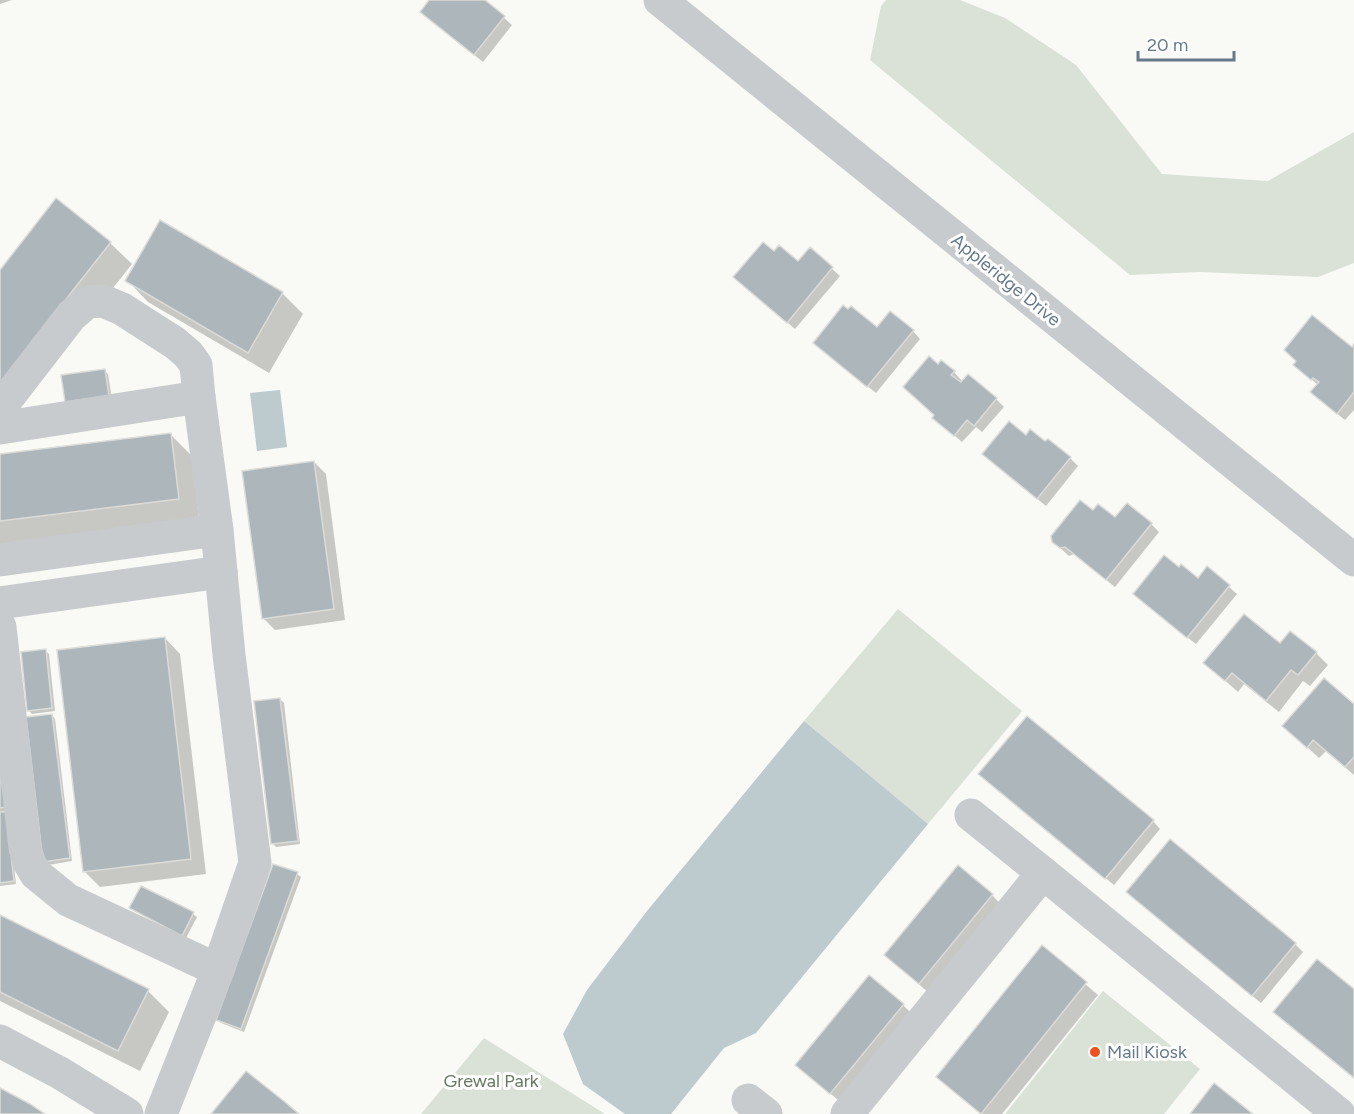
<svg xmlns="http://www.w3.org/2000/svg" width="1354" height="1114" viewBox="0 0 1354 1114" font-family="Figtree,sans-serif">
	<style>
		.green { fill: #dae1d7 }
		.water { fill: #bdcace }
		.shadow { fill: #0003 }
		.building { fill: #adb6bb; stroke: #dbdbd8; stroke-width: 1.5 }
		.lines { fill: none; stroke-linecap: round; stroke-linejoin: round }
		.minor { stroke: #c7cbce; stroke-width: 33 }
		.poi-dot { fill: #ee5221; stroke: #fff; stroke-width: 2 }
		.labels { text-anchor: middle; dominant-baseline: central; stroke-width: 6; stroke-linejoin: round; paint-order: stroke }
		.street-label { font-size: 18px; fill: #667989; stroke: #fff }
		.poi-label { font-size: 18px; fill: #667989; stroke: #fff; text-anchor: start }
		.park-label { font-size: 18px; fill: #667a61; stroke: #fff }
	</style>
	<rect width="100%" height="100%" fill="#f9f9f6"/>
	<g class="green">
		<polygon points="886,0 960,0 1005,18 1076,65 1162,174 1268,181 1354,132 1354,263 1318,277 1199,272 1130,275 870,60 881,6"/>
		<polygon points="898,609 1022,711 928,824 804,721"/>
		<polygon points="1103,991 1200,1069 1164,1114 1005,1114"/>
		<polygon points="484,1038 605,1114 421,1114"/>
	</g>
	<g class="water">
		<polygon points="280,390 287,447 257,451 250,393"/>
		<polygon points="804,721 928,824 756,1033 724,1048 671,1114 625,1114 583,1084 563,1034 587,990 647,911"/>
	</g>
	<g class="shadow">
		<polygon points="0,0 12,0 0,4"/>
		<polygon points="431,0 484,0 512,25 483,62 429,19"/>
		<polygon points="56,201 110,243 132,264 3,427 0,272"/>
		<polygon points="810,249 840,276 795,329 743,285 774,254 798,263"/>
		<polygon points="127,280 282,293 303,314 269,373 148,302"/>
		<polygon points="877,329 913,331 920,339 876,393 823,351"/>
		<polygon points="1354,347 1354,410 1345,420 1320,400 1318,385 1303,372"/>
		<polygon points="938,366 954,372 963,382 996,399 1004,407 982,432 976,427 962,442 942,425"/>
		<polygon points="104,371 108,374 112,399 63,377"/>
		<polygon points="171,435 192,456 199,520 0,544 0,455"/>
		<polygon points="1026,437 1070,458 1078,466 1046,506 992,462"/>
		<polygon points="314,462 326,474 345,620 275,630 263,618"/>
		<polygon points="1093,512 1115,520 1151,524 1159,532 1115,587 1074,554 1069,556 1053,541"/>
		<polygon points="1207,568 1237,594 1196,644 1142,602 1199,580"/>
		<polygon points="165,638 180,654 206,874 100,887 84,871"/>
		<polygon points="1280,645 1316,653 1328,665 1310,686 1303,681 1279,712 1244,684 1238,692 1205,663"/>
		<polygon points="45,650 49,654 55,711 32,714 28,710"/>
		<polygon points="280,699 284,703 300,844 276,847 272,843"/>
		<polygon points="1354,706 1354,775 1326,751 1319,758 1284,726"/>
		<polygon points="52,715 55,719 72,861 48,865 45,861"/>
		<polygon points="0,738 9,810 3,811 9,817 16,884 0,886"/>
		<polygon points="988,782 1153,821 1160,829 1114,885"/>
		<polygon points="274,865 297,874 301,877 244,1032 221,1023 218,1020"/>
		<polygon points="992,895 1003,907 931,995 886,955"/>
		<polygon points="1136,900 1295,944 1303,952 1261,1003"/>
		<polygon points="131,908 193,914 197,917 186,938"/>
		<polygon points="0,916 148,991 169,1012 140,1071 0,1001"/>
		<polygon points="1042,947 1098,995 1002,1114 981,1114 938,1076"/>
		<polygon points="903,1005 915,1017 843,1104 809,1076"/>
	</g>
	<g class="building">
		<polygon points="429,0 485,0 505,16 474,55 420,12"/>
		<polygon points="56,198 111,242 0,383 0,270"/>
		<polygon points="160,220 283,292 248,353 125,281"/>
		<polygon points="763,242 774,251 779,245 798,261 810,247 833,267 787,323 733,277"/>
		<polygon points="843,305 848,309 851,306 877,327 890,311 914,330 867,387 813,343"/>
		<polygon points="1312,315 1352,347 1354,344 1354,392 1337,414 1310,392 1319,382 1313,378 1311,380 1293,365 1296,361 1284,350"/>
		<polygon points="929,356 938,364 941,360 955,371 951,375 961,382 968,374 997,398 974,426 967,420 954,436 932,418 934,415 903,387"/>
		<polygon points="105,369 109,396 65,402 61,375"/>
		<polygon points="1009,421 1026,435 1030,429 1045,441 1048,439 1071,457 1037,499 982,454"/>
		<polygon points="171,433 179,499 0,521 0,454"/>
		<polygon points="314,461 334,609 262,619 242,471"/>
		<polygon points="1080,500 1093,510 1098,504 1115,517 1127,503 1152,523 1106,580 1065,547 1060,548 1052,542 1051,536"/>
		<polygon points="1164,555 1179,567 1181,564 1198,578 1207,566 1230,585 1187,638 1133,594"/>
		<polygon points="1244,614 1280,643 1290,631 1317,652 1298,675 1291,670 1266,701 1232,673 1225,681 1203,663"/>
		<polygon points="165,637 191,859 83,872 57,650"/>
		<polygon points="46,649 52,708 27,711 21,652"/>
		<polygon points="1324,678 1354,704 1354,757 1345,767 1313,740 1307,748 1282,726"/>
		<polygon points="280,698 298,841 271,844 254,701"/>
		<polygon points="52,714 70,858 43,862 26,717"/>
		<polygon points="1027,716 1154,820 1105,879 978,774"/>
		<polygon points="0,758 6,807 0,808"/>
		<polygon points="0,812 6,812 14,881 0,883"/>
		<polygon points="1170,839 1296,943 1252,996 1126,892"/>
		<polygon points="273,864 298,872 241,1029 216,1020"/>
		<polygon points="958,865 993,894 919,984 884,955"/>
		<polygon points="141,886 194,912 182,936 129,908"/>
		<polygon points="0,915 149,989 118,1051 0,992"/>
		<polygon points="1042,945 1087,982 981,1114 936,1077"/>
		<polygon points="1317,959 1354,989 1354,1078 1273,1012"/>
		<polygon points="869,975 904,1004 830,1094 795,1065"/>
		<polygon points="246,1071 285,1102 299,1114 211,1114"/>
		<polygon points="1214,1083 1253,1114 1190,1114"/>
		<polygon points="0,1088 30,1104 45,1114 0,1114"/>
	</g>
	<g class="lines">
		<g class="minor">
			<polyline points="660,0 1354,560"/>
			<polyline points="0,408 71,316 87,302 103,301 122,309 175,343 188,354 196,365 199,397 217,530 229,655 255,863 218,970 161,1114"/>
			<polyline points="0,428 199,397"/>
			<polyline points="0,560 217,530"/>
			<polyline points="0,603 221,572"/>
			<polyline points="0,627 25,848 30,864 36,874 68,900 218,970"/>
			<polyline points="971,815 1043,873"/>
			<polyline points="0,1041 60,1073 127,1114"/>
			<polyline points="748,1100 766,1114"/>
			<polyline points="847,1114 1043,873 1339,1114"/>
		</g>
	</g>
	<circle class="poi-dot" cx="1095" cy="1052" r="6"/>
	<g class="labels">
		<g class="street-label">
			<text transform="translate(1006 280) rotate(39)">Appleridge Drive</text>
		</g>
		<g class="poi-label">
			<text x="1107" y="1052">Mail Kiosk</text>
		</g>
		<g class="park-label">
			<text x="491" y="1081">Grewal Park</text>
		</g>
	</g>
	<path d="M1138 51v9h96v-9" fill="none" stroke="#667989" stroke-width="3"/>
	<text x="1147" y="51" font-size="18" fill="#667989" stroke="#ffffff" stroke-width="4.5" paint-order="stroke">20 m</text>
</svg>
